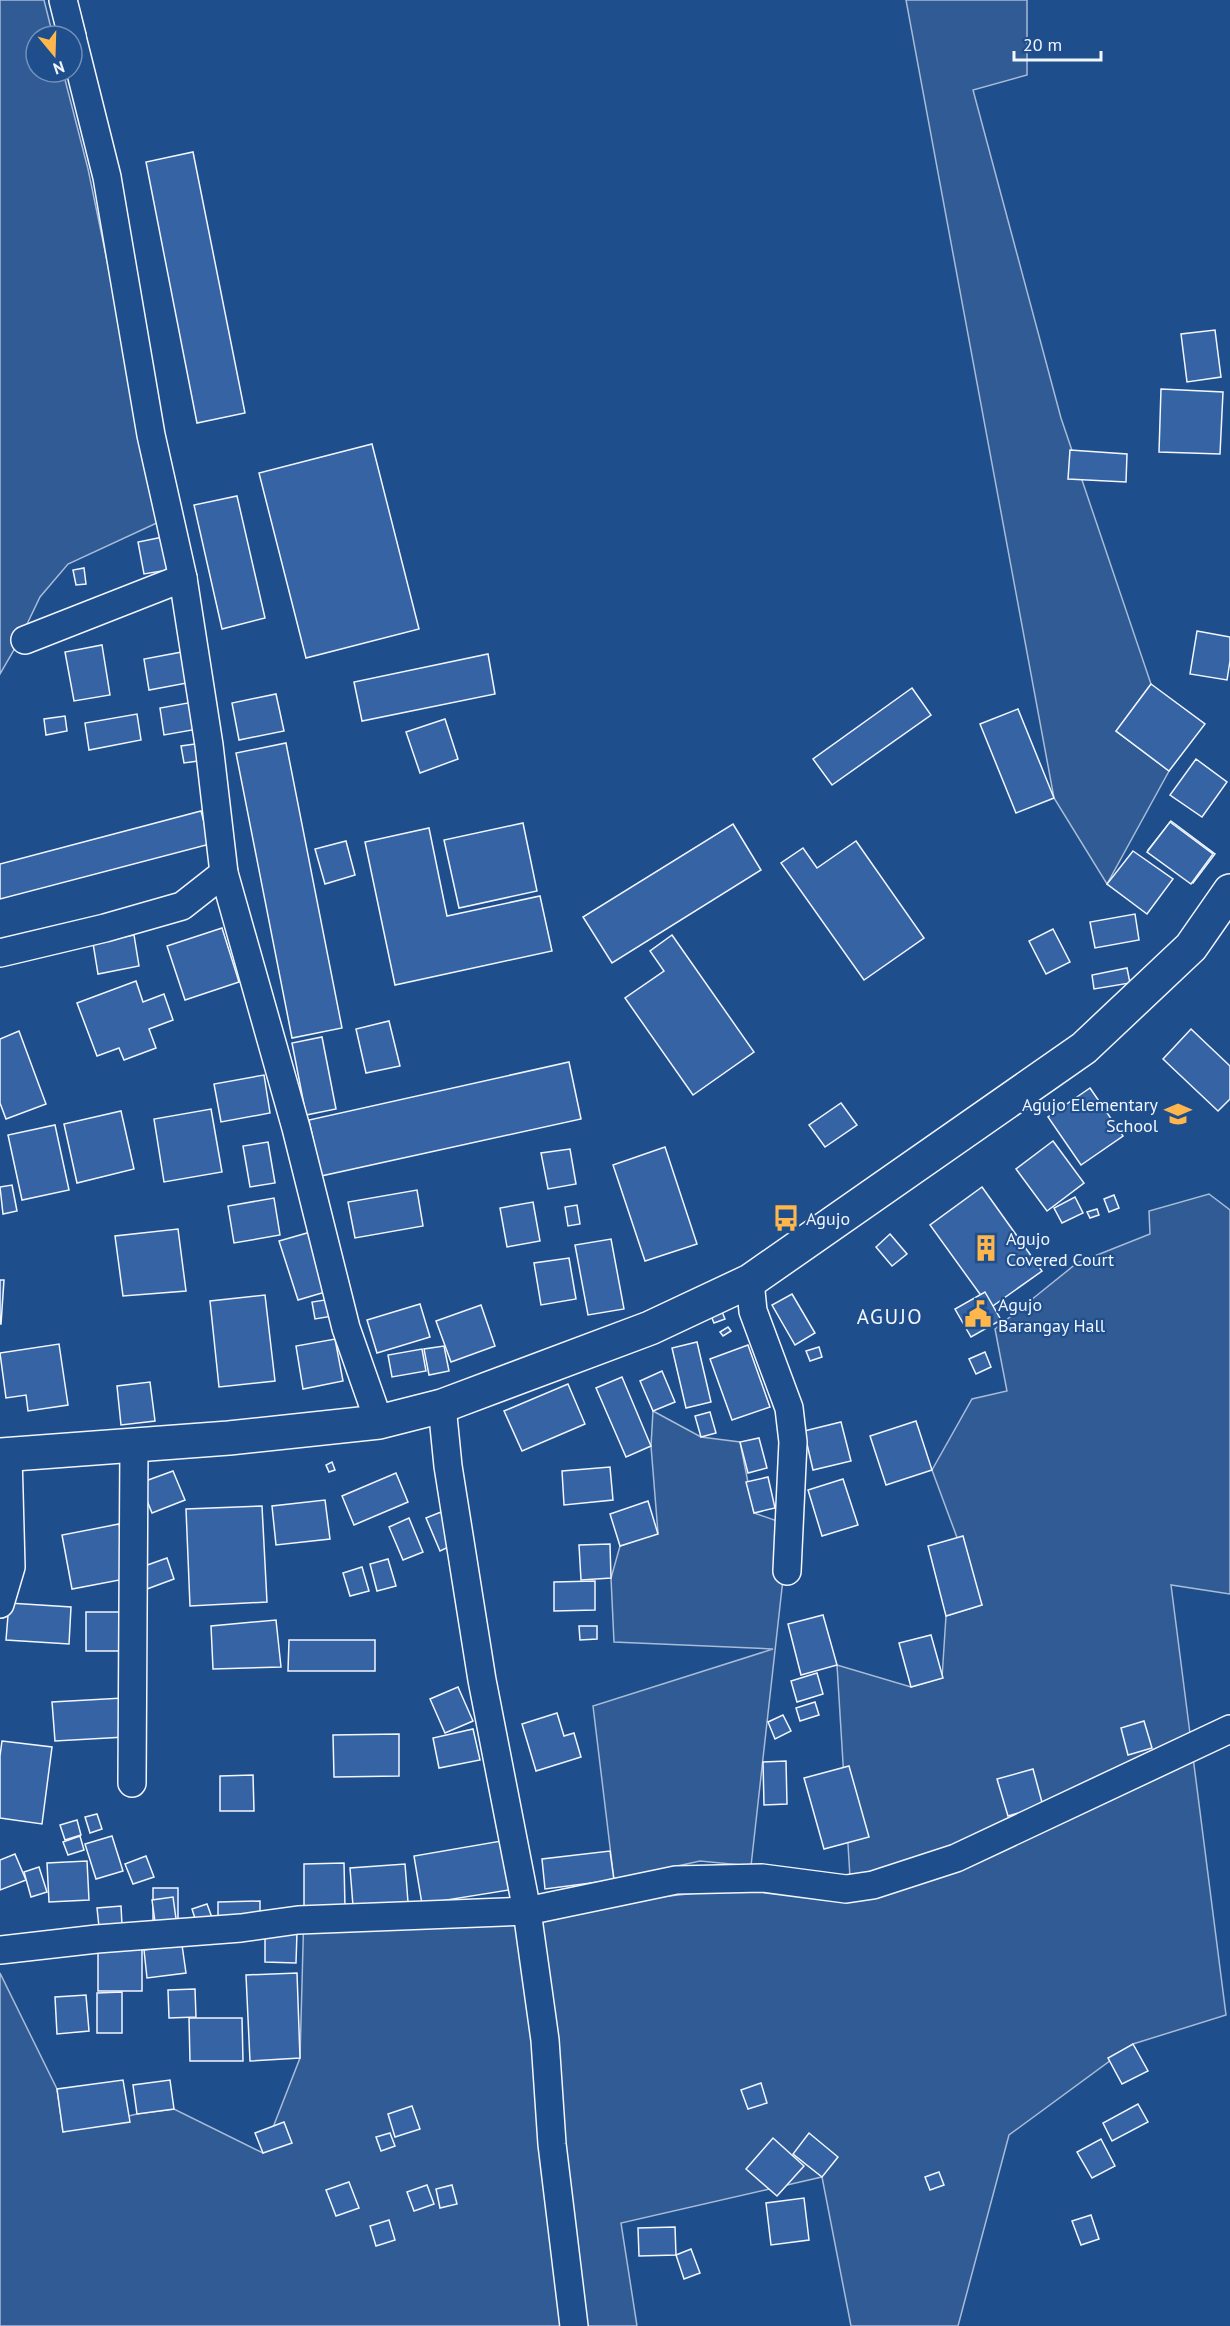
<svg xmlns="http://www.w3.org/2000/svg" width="1230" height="2326" viewBox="0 0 1230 2326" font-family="'PT Sans',sans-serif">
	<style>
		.built { fill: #305b95; stroke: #a8bbd7; stroke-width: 1.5 }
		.building { fill: #3563a3; stroke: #f2f6ff; stroke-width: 1.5 }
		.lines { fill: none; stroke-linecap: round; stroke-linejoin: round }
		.minor-casing { stroke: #f2f6ff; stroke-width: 30 }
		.secondary-casing { stroke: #f2f6ff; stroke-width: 36 }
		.minor { stroke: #1f4e8c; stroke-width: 27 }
		.secondary { stroke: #1f4e8c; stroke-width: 33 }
		.labels { text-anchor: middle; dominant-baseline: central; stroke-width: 4.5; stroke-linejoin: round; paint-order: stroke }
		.poi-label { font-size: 18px; fill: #f2f6ff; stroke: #1f4e8c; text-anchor: start }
		.quarter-label { font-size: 21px; letter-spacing: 1.5px; fill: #f2f6ff; stroke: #1f4e8c }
	</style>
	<rect width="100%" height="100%" fill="#1f4e8c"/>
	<g class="built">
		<polygon points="0,0 44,0 53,36 36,36 36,72 63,72 88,169 161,521 68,564 40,597 18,643 0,674"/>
		<polygon points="906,0 1027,0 1027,75 973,90 1061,418 1151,684 1116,731 1169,771 1107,884 1054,798"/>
		<polygon points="1209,1194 1230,1210 1230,1594 1171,1585 1226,2015 1133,2044 1009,2135 958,2326 851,2326 822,2177 621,2223 637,2326 0,2326 0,1973 57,2089 63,2132 137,2114 174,2109 263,2153 300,2058 304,1909 527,1911 850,1877 837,1665 911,1687 942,1678 946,1616 982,1605 932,1470 972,1399 1007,1391 995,1329 1077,1263 1150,1234 1149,1211"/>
		<polygon points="653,1411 701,1437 740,1442 754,1513 789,1525 751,1866 700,1861 614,1880 593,1706 773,1649 614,1642 611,1578 620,1546 658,1533 651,1446"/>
	</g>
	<g class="building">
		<polygon points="193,152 245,413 197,423 146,162"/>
		<polygon points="1215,330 1221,377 1187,382 1181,334"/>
		<polygon points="1161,389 1223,392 1220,454 1159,452"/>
		<polygon points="372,444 419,629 306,658 259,473"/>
		<polygon points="1070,450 1127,454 1126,482 1068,479"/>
		<polygon points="237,496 265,618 222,629 194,505"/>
		<polygon points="168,536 174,569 144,574 138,542"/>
		<polygon points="84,568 86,584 76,585 73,570"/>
		<polygon points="1197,631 1230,637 1230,661 1227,680 1190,674"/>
		<polygon points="102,645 110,695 74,701 65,652"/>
		<polygon points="182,652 187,683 149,690 144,659"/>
		<polygon points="488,654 495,694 362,721 354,682"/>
		<polygon points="1151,684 1205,724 1169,771 1116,731"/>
		<polygon points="912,688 931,715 832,785 813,759"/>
		<polygon points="276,694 284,731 239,740 232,703"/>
		<polygon points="193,702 198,729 164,735 160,708"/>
		<polygon points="1018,709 1054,798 1016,813 980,724"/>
		<polygon points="137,714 141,740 89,750 85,723"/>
		<polygon points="65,716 67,731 46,735 44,719"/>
		<polygon points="445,719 458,759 420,773 406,732"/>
		<polygon points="202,743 205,760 184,763 181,746"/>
		<polygon points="286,743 342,1028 292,1038 236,753"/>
		<polygon points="1196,759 1227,782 1202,817 1170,795"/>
		<polygon points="201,811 210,844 0,899 0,864"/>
		<polygon points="1171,821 1215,854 1193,883 1148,850"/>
		<polygon points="1170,822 1213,854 1191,884 1147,852"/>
		<polygon points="523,823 537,891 459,908 444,840"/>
		<polygon points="733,824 761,870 612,963 583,917"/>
		<polygon points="429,828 447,916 540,896 552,951 395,985 365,842"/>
		<polygon points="346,841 355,875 325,884 315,849"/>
		<polygon points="856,841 924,938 864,980 781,863 803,848 817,868"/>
		<polygon points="1133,851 1173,879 1147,914 1107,884"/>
		<polygon points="1135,914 1139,940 1095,948 1090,922"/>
		<polygon points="222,928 239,982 185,1000 167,946"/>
		<polygon points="1053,929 1070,962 1046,974 1029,941"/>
		<polygon points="134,935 139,966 98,974 93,943"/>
		<polygon points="672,935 754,1052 693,1095 625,998 664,971 650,951"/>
		<polygon points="1127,968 1130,983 1094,989 1092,975"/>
		<polygon points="136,981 143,1002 164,994 173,1020 149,1029 156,1048 124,1060 119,1048 97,1056 77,1003"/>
		<polygon points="389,1021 400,1066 366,1073 356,1029"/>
		<polygon points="1191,1029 1230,1066 1230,1099 1218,1111 1163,1059"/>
		<polygon points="19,1031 46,1104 6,1119 0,1103 0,1039"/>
		<polygon points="322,1037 336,1109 306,1115 292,1043"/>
		<polygon points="569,1062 581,1119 321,1176 309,1120"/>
		<polygon points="264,1075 270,1113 221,1122 214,1084"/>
		<polygon points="1090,1088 1123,1136 1081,1165 1048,1117"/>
		<polygon points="841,1103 857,1125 825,1147 809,1125"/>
		<polygon points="211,1109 222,1172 164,1182 154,1119"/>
		<polygon points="121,1111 134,1169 77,1183 64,1124"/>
		<polygon points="55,1125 69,1190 22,1200 8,1135"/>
		<polygon points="1053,1141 1084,1183 1047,1211 1016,1169"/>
		<polygon points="268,1142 275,1183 250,1187 243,1146"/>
		<polygon points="665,1147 697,1244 645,1261 613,1165"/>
		<polygon points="570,1149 576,1184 548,1189 541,1153"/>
		<polygon points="12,1185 17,1211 3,1214 0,1187"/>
		<polygon points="982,1187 1042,1271 990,1308 930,1225"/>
		<polygon points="417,1190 423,1226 355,1238 348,1202"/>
		<polygon points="1114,1195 1119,1208 1109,1212 1104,1199"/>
		<polygon points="1075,1197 1083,1213 1062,1223 1054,1208"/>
		<polygon points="274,1198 280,1235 234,1243 228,1206"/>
		<polygon points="533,1202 540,1241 507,1247 500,1208"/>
		<polygon points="577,1205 580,1224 568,1226 565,1207"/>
		<polygon points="1097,1209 1099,1215 1090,1218 1087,1212"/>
		<polygon points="178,1229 186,1291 123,1296 115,1236"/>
		<polygon points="314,1231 332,1290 298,1300 279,1241"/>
		<polygon points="890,1234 907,1254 892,1266 876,1247"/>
		<polygon points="611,1239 624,1309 588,1315 575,1245"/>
		<polygon points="569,1258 576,1299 541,1305 534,1263"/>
		<polygon points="0,1280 4,1280 1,1324 0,1324"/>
		<polygon points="985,1292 1001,1320 971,1337 955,1309"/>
		<polygon points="792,1294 815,1333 795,1345 772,1305"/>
		<polygon points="265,1295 275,1381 219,1387 210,1301"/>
		<polygon points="331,1299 333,1316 315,1319 312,1302"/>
		<polygon points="718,1302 725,1319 714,1323 707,1306"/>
		<polygon points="420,1304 430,1337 377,1353 367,1320"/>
		<polygon points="481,1305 495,1346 451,1362 436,1321"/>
		<polygon points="728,1327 731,1331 723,1336 720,1332"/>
		<polygon points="335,1339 343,1381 303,1389 296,1346"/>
		<polygon points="697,1342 711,1402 686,1408 672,1348"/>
		<polygon points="59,1344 68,1405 28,1411 26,1395 6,1398 0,1353"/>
		<polygon points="748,1345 770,1407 732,1420 710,1359"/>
		<polygon points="444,1346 449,1371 429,1375 424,1349"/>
		<polygon points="819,1347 822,1357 810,1361 806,1351"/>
		<polygon points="422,1349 426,1371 392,1377 388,1355"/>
		<polygon points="985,1352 991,1367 976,1374 969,1359"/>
		<polygon points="662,1371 675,1402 653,1411 640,1381"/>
		<polygon points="622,1377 651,1446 626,1457 596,1388"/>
		<polygon points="150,1382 155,1421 121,1425 117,1386"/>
		<polygon points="568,1384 585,1424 522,1451 504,1411"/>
		<polygon points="710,1412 716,1433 701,1437 695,1416"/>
		<polygon points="916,1421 932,1470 886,1485 870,1436"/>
		<polygon points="841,1422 851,1461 813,1470 804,1431"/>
		<polygon points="759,1438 767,1468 748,1473 740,1442"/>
		<polygon points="332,1462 335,1470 329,1472 326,1465"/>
		<polygon points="610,1467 613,1500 564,1505 562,1471"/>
		<polygon points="173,1471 185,1500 152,1513 140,1483"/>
		<polygon points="396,1473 408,1502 354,1525 342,1496"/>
		<polygon points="768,1477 775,1508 754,1513 746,1482"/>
		<polygon points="843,1479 858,1525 822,1536 808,1490"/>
		<polygon points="325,1500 330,1539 276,1545 272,1506"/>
		<polygon points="648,1501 658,1534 620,1546 610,1514"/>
		<polygon points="262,1506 267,1602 190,1606 186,1509"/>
		<polygon points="441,1512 455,1544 440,1551 426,1518"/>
		<polygon points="409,1518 423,1552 403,1560 389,1527"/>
		<polygon points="119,1524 130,1578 72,1589 62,1535"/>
		<polygon points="963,1536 982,1605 946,1616 928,1546"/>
		<polygon points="610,1544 611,1578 581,1580 579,1545"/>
		<polygon points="167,1558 174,1579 147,1589 139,1568"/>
		<polygon points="388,1559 396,1586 377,1591 370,1564"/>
		<polygon points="362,1567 369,1591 350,1596 343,1573"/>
		<polygon points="595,1581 595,1610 554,1611 554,1582"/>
		<polygon points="9,1603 71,1607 69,1644 6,1640"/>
		<polygon points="86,1612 122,1612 121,1651 86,1651"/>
		<polygon points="823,1615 837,1665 801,1675 788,1624"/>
		<polygon points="276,1620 281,1667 213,1669 211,1626"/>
		<polygon points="579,1626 597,1626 597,1639 580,1640"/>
		<polygon points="931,1635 943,1678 911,1687 899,1643"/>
		<polygon points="289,1640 375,1640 375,1671 288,1671"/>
		<polygon points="817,1673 823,1694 797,1702 791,1681"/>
		<polygon points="458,1687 473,1721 445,1733 430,1699"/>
		<polygon points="123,1698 125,1737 55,1741 52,1702"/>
		<polygon points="815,1702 819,1715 800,1721 796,1708"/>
		<polygon points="557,1713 564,1736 574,1733 581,1757 536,1771 522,1724"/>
		<polygon points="783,1715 791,1731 775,1739 768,1722"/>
		<polygon points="1144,1721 1152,1748 1128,1755 1121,1728"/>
		<polygon points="473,1729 480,1760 439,1768 433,1738"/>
		<polygon points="399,1734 399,1776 334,1777 333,1735"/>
		<polygon points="2,1741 52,1747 42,1824 0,1818 0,1756"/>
		<polygon points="786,1761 787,1804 764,1805 763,1762"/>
		<polygon points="849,1766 869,1837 824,1849 804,1778"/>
		<polygon points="1033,1769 1043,1806 1008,1816 997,1779"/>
		<polygon points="253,1775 254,1811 220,1811 220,1776"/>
		<polygon points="97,1814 102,1829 90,1833 85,1817"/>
		<polygon points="77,1820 81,1835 65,1840 60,1825"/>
		<polygon points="80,1836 84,1850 68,1855 63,1842"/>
		<polygon points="112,1836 123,1871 96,1879 85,1844"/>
		<polygon points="501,1841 509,1890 422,1904 414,1856"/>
		<polygon points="610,1851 614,1880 545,1889 542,1859"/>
		<polygon points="15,1854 26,1880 0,1890 0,1860"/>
		<polygon points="146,1856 154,1877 133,1884 125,1864"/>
		<polygon points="87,1861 89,1900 49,1902 47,1863"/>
		<polygon points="344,1863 345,1908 304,1909 304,1864"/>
		<polygon points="405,1864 408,1902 353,1906 350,1868"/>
		<polygon points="39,1867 47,1892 31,1897 24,1872"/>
		<rect x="153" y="1888" width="25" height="39"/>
		<polygon points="173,1897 177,1926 156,1929 152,1900"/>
		<polygon points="260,1901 260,1923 218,1924 218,1902"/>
		<polygon points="207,1904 214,1923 198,1928 192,1909"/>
		<polygon points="121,1906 122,1925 99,1927 97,1908"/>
		<polygon points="265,1931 297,1932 296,1963 265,1962"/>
		<polygon points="182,1945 186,1973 147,1978 144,1950"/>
		<rect x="98" y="1946" width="44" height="45"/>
		<polygon points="297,1973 300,2058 250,2061 246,1975"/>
		<polygon points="195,1989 196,2017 169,2018 168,1990"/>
		<polygon points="122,1992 122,2033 97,2033 97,1993"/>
		<polygon points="86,1995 89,2031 57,2034 55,1997"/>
		<polygon points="189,2018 242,2018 243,2061 190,2061"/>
		<polygon points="1133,2044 1148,2071 1122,2084 1108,2058"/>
		<polygon points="123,2080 130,2122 63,2132 57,2089"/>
		<polygon points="170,2080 174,2109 137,2114 133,2085"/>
		<polygon points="761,2083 767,2103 748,2109 741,2090"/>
		<polygon points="1138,2104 1148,2122 1112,2141 1103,2123"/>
		<polygon points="412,2106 420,2129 395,2137 388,2114"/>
		<polygon points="284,2122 292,2143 263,2153 255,2133"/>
		<polygon points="390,2133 395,2146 381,2151 376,2137"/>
		<polygon points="809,2133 838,2157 822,2177 793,2154"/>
		<polygon points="773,2138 804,2166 777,2196 746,2169"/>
		<polygon points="1101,2139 1115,2166 1092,2178 1077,2152"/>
		<polygon points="939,2172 944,2185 930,2190 925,2177"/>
		<polygon points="349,2182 359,2208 336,2216 326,2190"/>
		<polygon points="427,2185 434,2204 414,2211 407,2192"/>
		<polygon points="452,2185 457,2204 440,2208 436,2189"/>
		<polygon points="804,2198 809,2240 771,2245 766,2203"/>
		<polygon points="1091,2215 1099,2239 1081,2245 1072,2221"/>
		<polygon points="389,2220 395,2240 376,2246 370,2226"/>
		<polygon points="675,2227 676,2255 639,2256 638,2228"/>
		<polygon points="691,2249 700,2273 684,2279 676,2255"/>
	</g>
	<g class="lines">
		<defs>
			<g id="minor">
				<polyline points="63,0 72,36"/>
				<polyline points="72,37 107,177 151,435 183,578 209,745 224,873 296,1128 346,1328 379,1422"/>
				<polyline points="25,640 183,578"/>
				<polyline points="0,953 105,928 182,906 224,873"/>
				<polyline points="750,1281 753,1311 789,1408 793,1442 787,1571"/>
				<polyline points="442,1406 448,1466 482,1680 527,1911 545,2040 552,2144 574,2326"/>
				<polyline points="0,1604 11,1567 8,1455"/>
				<polyline points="132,1783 134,1446"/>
				<polyline points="0,1950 97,1939 241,1928 298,1920 527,1911 676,1880 762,1878 846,1889 873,1885 956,1858 1230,1729"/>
			</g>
			<polyline id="secondary" points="0,1455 229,1438 379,1422 442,1406 650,1328 750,1281 1084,1048 1191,947 1230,891"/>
		</defs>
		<use href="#minor" class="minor-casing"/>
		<use href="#secondary" class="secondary-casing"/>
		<use href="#minor" class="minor"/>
		<use href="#secondary" class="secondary"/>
	</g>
	<defs>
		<symbol id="school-bare" viewBox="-9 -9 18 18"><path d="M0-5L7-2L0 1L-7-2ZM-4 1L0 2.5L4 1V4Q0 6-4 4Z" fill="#ffb74d" stroke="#1f4e8c" stroke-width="2.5" paint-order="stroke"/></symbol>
		<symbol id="bus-bare" viewBox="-9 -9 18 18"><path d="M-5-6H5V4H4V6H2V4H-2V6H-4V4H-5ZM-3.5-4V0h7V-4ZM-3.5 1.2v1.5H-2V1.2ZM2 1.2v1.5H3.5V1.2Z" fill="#ffb74d" stroke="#1f4e8c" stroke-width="2.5" paint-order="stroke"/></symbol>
		<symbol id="building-bare" viewBox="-9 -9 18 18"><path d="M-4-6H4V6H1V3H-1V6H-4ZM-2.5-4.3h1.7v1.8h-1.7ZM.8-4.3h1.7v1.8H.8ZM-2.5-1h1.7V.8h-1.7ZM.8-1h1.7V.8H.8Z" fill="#ffb74d" stroke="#1f4e8c" stroke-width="2.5" paint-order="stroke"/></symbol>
		<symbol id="civic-bare" viewBox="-9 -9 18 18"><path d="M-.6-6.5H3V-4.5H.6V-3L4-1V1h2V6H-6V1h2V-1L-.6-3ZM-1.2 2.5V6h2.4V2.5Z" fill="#ffb74d" stroke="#1f4e8c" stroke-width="2.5" paint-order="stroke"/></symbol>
	</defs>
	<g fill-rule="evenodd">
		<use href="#school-bare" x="1159" y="1095" width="38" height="38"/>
		<use href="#bus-bare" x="767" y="1199" width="38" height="38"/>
		<use href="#building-bare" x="967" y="1229" width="38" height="38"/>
		<use href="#civic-bare" x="959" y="1295" width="38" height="38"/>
	</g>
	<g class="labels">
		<g class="poi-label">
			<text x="1158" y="1104" text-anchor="end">Agujo Elementary<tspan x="1158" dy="21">School</tspan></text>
			<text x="806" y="1218">Agujo</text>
			<text x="1006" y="1238">Agujo<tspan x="1006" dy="21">Covered Court</tspan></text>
			<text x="998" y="1304">Agujo<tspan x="998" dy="21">Barangay Hall</tspan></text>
		</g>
		<g class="quarter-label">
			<text x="890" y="1316">AGUJO</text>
		</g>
	</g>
	<g transform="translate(54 54) rotate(161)"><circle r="28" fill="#1f4e8c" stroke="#7391ba" stroke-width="1.5"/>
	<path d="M0-4.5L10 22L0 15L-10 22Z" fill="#ffb74d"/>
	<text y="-9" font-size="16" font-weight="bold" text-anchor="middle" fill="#f2f6ff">N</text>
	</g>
	<path d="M1014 51v9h87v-9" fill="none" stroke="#f2f6ff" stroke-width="3"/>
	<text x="1023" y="51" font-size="18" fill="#f2f6ff" stroke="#1f4e8c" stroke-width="4.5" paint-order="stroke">20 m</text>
</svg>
